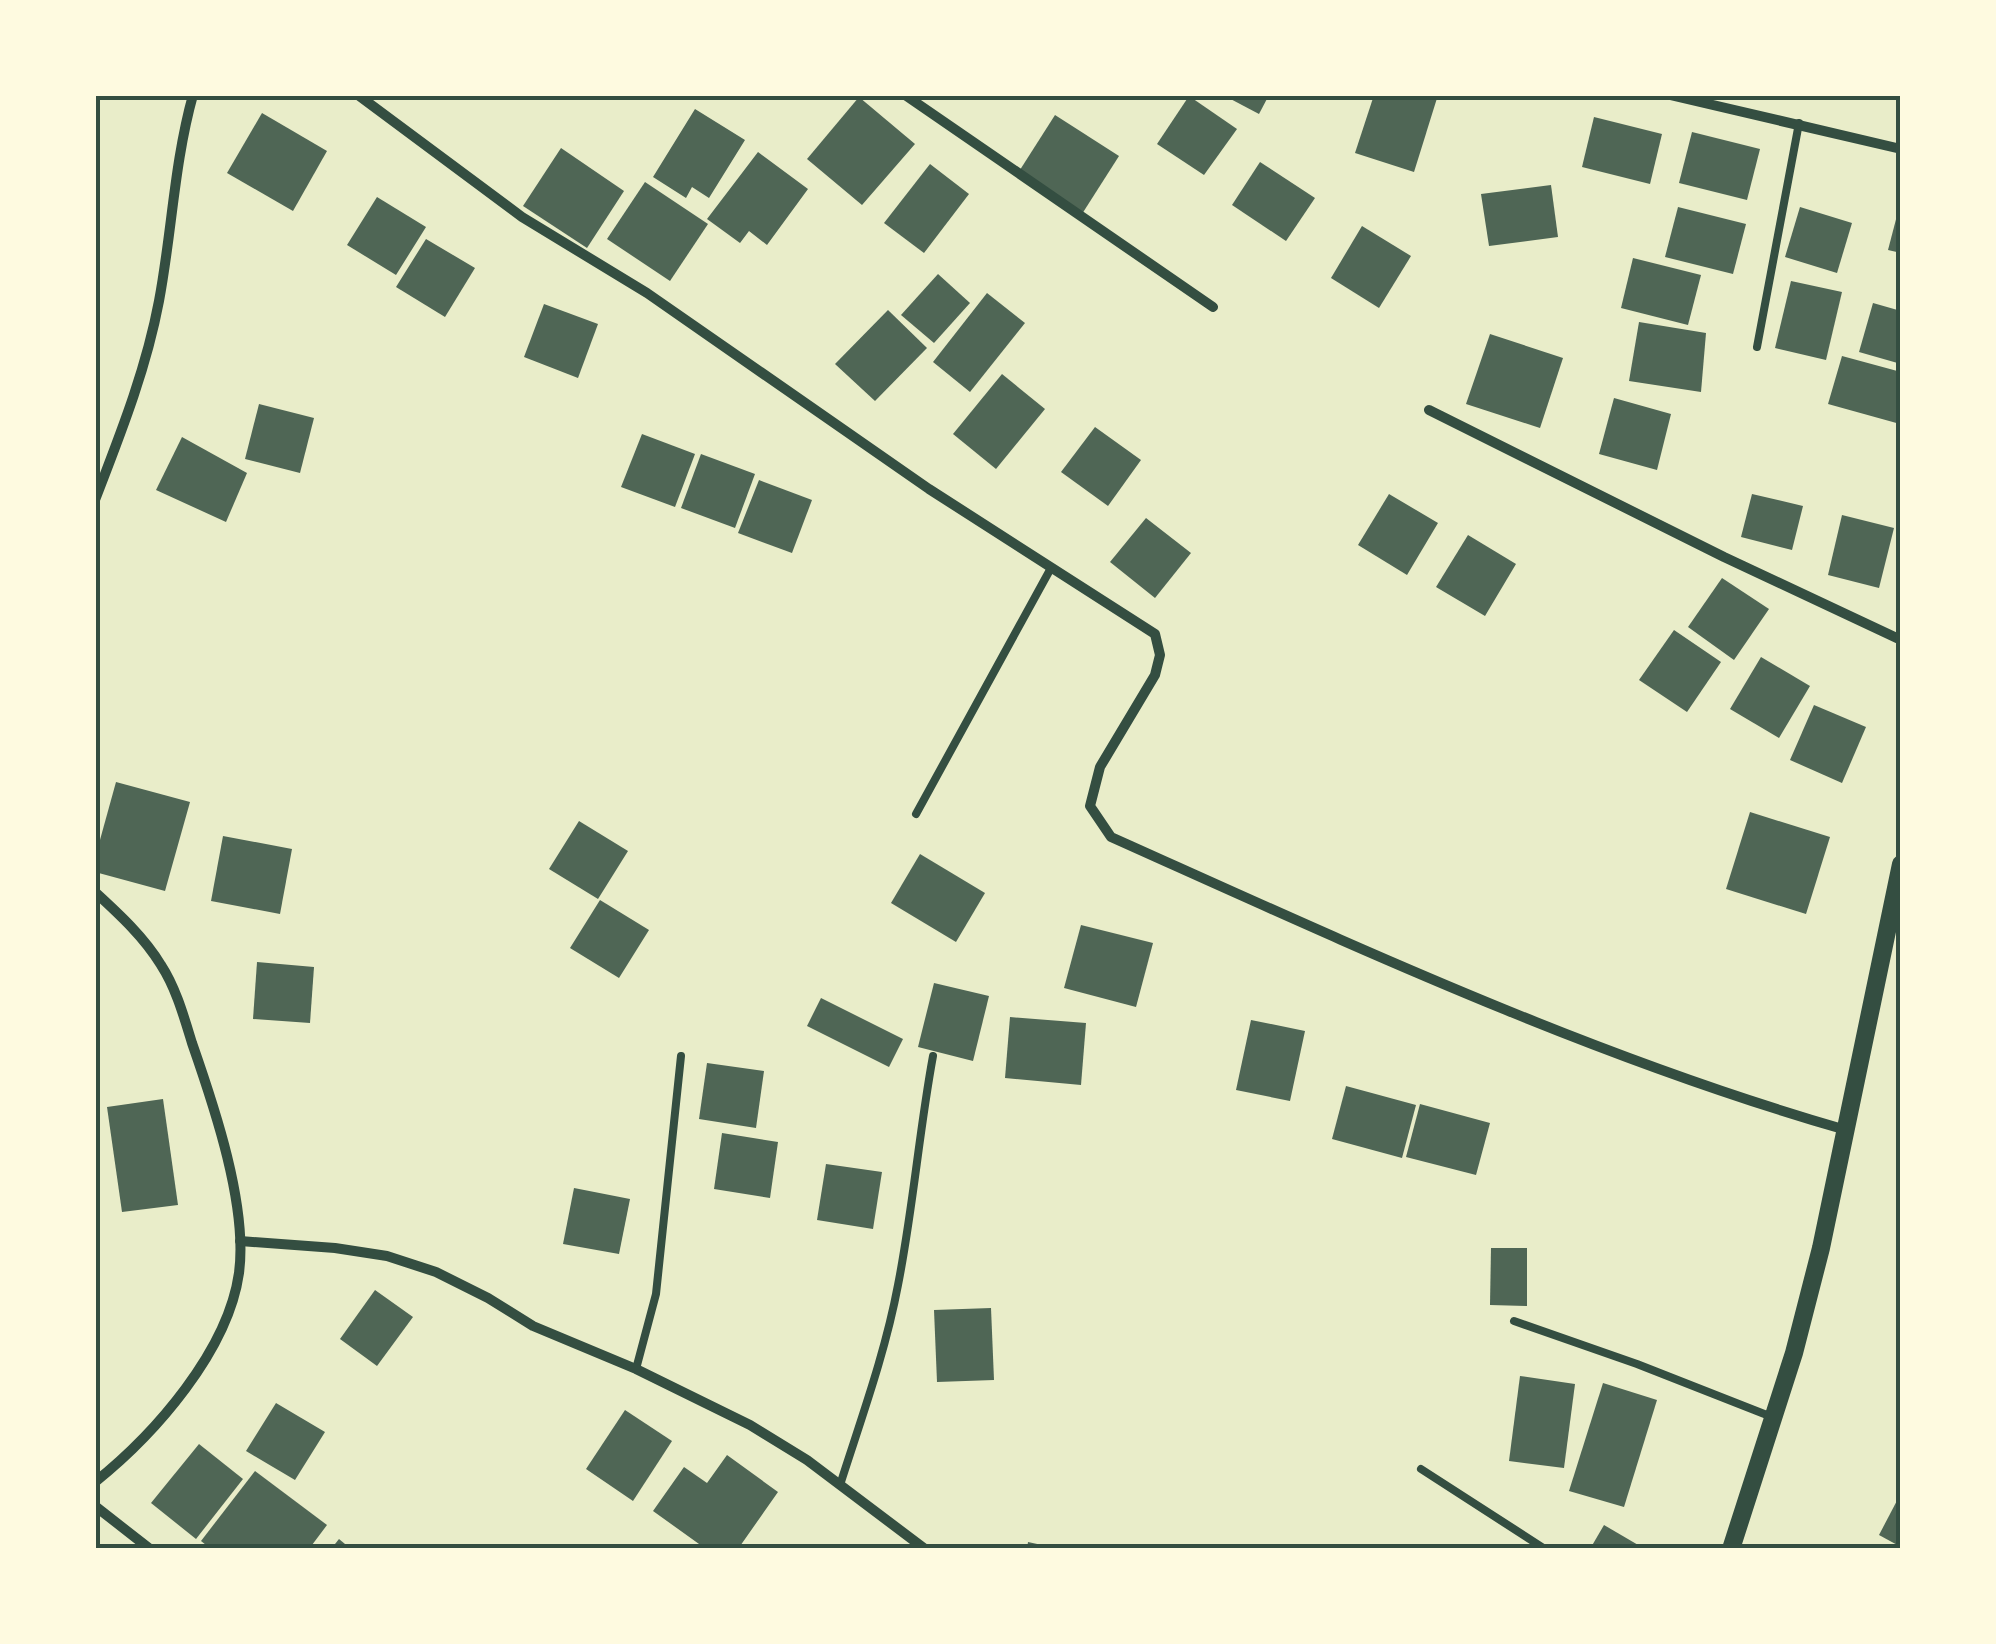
<svg xmlns="http://www.w3.org/2000/svg" width="1996" height="1644" viewBox="0 0 1996 1644" font-family="'PT Sans Narrow',sans-serif">
	<style>
		.building { fill: #4f6655 }
		.lines { fill: none; stroke-linecap: round; stroke-linejoin: round }
		.service { stroke: #344e41; stroke-width: 8 }
		.minor { stroke: #344e41; stroke-width: 10 }
		.tertiary { stroke: #344e41; stroke-width: 18 }
		.neatline { fill: none; stroke: #344e41; stroke-width: 4 }
	</style>
	<rect width="100%" height="100%" fill="#e9edc9"/>
	<g class="building">
		<polygon points="1223,95 1269,95 1259,114"/>
		<polygon points="1374,95 1438,95 1414,172 1355,153"/>
		<polygon points="1189,96 1237,129 1204,175 1157,144"/>
		<polygon points="859,97 915,144 862,205 807,159"/>
		<polygon points="695,109 745,140 709,198 692,187 686,198 653,177"/>
		<polygon points="262,113 327,151 293,211 227,173"/>
		<polygon points="1055,115 1119,156 1082,214 1018,173"/>
		<polygon points="1594,117 1662,134 1650,184 1582,167"/>
		<polygon points="1692,132 1760,149 1747,200 1679,183"/>
		<polygon points="561,148 624,191 587,248 523,206"/>
		<polygon points="758,152 808,189 767,245 749,231 740,243 707,219"/>
		<polygon points="1260,162 1315,198 1286,241 1232,205"/>
		<polygon points="930,164 969,194 924,253 884,223"/>
		<polygon points="645,182 708,224 670,281 607,239"/>
		<polygon points="1551,185 1558,237 1489,246 1481,194"/>
		<polygon points="377,197 426,227 396,275 347,245"/>
		<polygon points="1900,204 1901,204 1901,253 1888,250"/>
		<polygon points="1678,207 1746,224 1733,274 1665,257"/>
		<polygon points="1800,207 1852,223 1837,273 1785,257"/>
		<polygon points="1362,226 1411,256 1379,308 1331,278"/>
		<polygon points="426,239 475,268 445,317 396,287"/>
		<polygon points="1633,258 1701,275 1688,325 1621,308"/>
		<polygon points="938,274 970,303 934,343 901,315"/>
		<polygon points="1791,281 1842,292 1826,360 1775,348"/>
		<polygon points="987,293 1025,323 970,392 933,362"/>
		<polygon points="1873,303 1901,311 1901,364 1859,352"/>
		<polygon points="544,304 598,324 578,378 524,357"/>
		<polygon points="888,310 927,348 875,401 835,364"/>
		<polygon points="1639,322 1706,333 1701,392 1629,381"/>
		<polygon points="1490,334 1563,358 1540,428 1466,404"/>
		<polygon points="1842,356 1901,372 1900,424 1828,404"/>
		<polygon points="1002,374 1045,409 996,469 953,434"/>
		<polygon points="1614,398 1671,414 1657,470 1599,454"/>
		<polygon points="259,404 314,418 300,473 245,459"/>
		<polygon points="1095,427 1141,460 1108,506 1061,472"/>
		<polygon points="642,434 695,454 675,507 621,487"/>
		<polygon points="182,437 247,473 226,522 156,490"/>
		<polygon points="701,454 755,474 735,528 681,508"/>
		<polygon points="759,480 812,500 792,553 738,533"/>
		<polygon points="1389,494 1438,523 1407,575 1358,545"/>
		<polygon points="1752,494 1803,506 1792,550 1741,537"/>
		<polygon points="1842,515 1894,528 1879,588 1828,575"/>
		<polygon points="1146,518 1191,553 1155,598 1110,562"/>
		<polygon points="1468,535 1516,564 1485,616 1436,587"/>
		<polygon points="1722,578 1769,609 1734,660 1688,627"/>
		<polygon points="1674,630 1721,662 1687,712 1639,680"/>
		<polygon points="1761,657 1810,686 1779,738 1730,709"/>
		<polygon points="1814,705 1866,727 1842,783 1790,760"/>
		<polygon points="116,782 190,802 165,891 95,872 95,858"/>
		<polygon points="1750,812 1830,837 1806,914 1726,889"/>
		<polygon points="579,821 628,851 598,899 549,869"/>
		<polygon points="223,836 292,849 280,914 211,901"/>
		<polygon points="920,854 985,893 956,942 891,903"/>
		<polygon points="600,900 649,930 619,978 570,948"/>
		<polygon points="1081,925 1153,943 1136,1007 1064,988"/>
		<polygon points="257,962 314,967 310,1023 253,1019"/>
		<polygon points="934,983 989,996 973,1061 918,1047"/>
		<polygon points="821,998 903,1039 889,1067 807,1026"/>
		<polygon points="1010,1017 1086,1023 1081,1085 1005,1078"/>
		<polygon points="1251,1020 1305,1031 1290,1101 1236,1090"/>
		<polygon points="707,1063 764,1071 756,1128 699,1119"/>
		<polygon points="1346,1086 1416,1105 1402,1158 1332,1139"/>
		<polygon points="163,1099 178,1205 122,1212 107,1107"/>
		<polygon points="1420,1104 1490,1123 1476,1175 1406,1157"/>
		<polygon points="722,1133 778,1142 770,1198 714,1189"/>
		<polygon points="826,1164 882,1172 873,1229 817,1220"/>
		<polygon points="574,1188 630,1199 619,1254 563,1244"/>
		<polygon points="1491,1248 1527,1248 1527,1306 1490,1305"/>
		<polygon points="375,1290 413,1317 377,1366 340,1339"/>
		<polygon points="991,1308 994,1380 937,1382 934,1310"/>
		<polygon points="1520,1376 1575,1384 1564,1468 1509,1461"/>
		<polygon points="1603,1383 1657,1400 1624,1507 1569,1491"/>
		<polygon points="276,1403 325,1432 295,1480 246,1451"/>
		<polygon points="625,1410 672,1441 633,1501 586,1469"/>
		<polygon points="199,1444 243,1479 196,1539 151,1503"/>
		<polygon points="727,1455 778,1492 738,1549 706,1549 653,1511 684,1467 707,1483"/>
		<polygon points="255,1471 327,1525 309,1549 211,1549 201,1541"/>
		<polygon points="1901,1493 1901,1547 1879,1535"/>
		<polygon points="1604,1525 1645,1549 1590,1549"/>
		<polygon points="339,1539 351,1549 331,1549"/>
		<polygon points="1028,1542 1051,1547 1051,1549 1027,1549"/>
	</g>
	<g class="lines">
		<g class="service">
			<polyline points="1757,347 1799,123"/>
			<polyline points="916,814 1051,568"/>
			<polyline points="1514,1321 1637,1364 1772,1417"/>
			<polyline points="636,1369 656,1294 681,1056"/>
			<polyline points="1421,1469 1545,1549"/>
			<path d="M840,1485C861,1419 885,1354 898,1285C913,1209 919,1132 933,1056"/>
		</g>
		<g class="minor">
			<path d="M358,95L522,217L647,293L929,489L1155,634L1160,655L1155,675L1100,767L1090,806L1111,837C1352,945 1592,1057 1846,1130"/>
			<polyline points="905,95 1213,307"/>
			<polyline points="1670,95 1901,149"/>
			<polyline points="1429,410 1724,557 1901,640"/>
			<path d="M95,500C120,435 146,370 159,301C172,232 174,163 193,95"/>
			<path d="M95,892C119,914 144,937 161,965C176,988 184,1017 192,1043C214,1106 248,1206 239,1273C228,1351 155,1434 95,1482"/>
			<polyline points="240,1241 335,1248 387,1256 436,1272 488,1298 533,1326 636,1369 750,1425 807,1460 925,1549"/>
			<polyline points="95,1506 150,1549"/>
		</g>
		<polyline class="tertiary" points="1731,1549 1794,1353 1821,1248 1901,864"/>
	</g>
	<rect width="1996" height="1644" fill="none" stroke="#fefae0" stroke-width="195"/>
	<rect x="98" y="98" width="1800" height="1448" class="neatline"/>
</svg>
